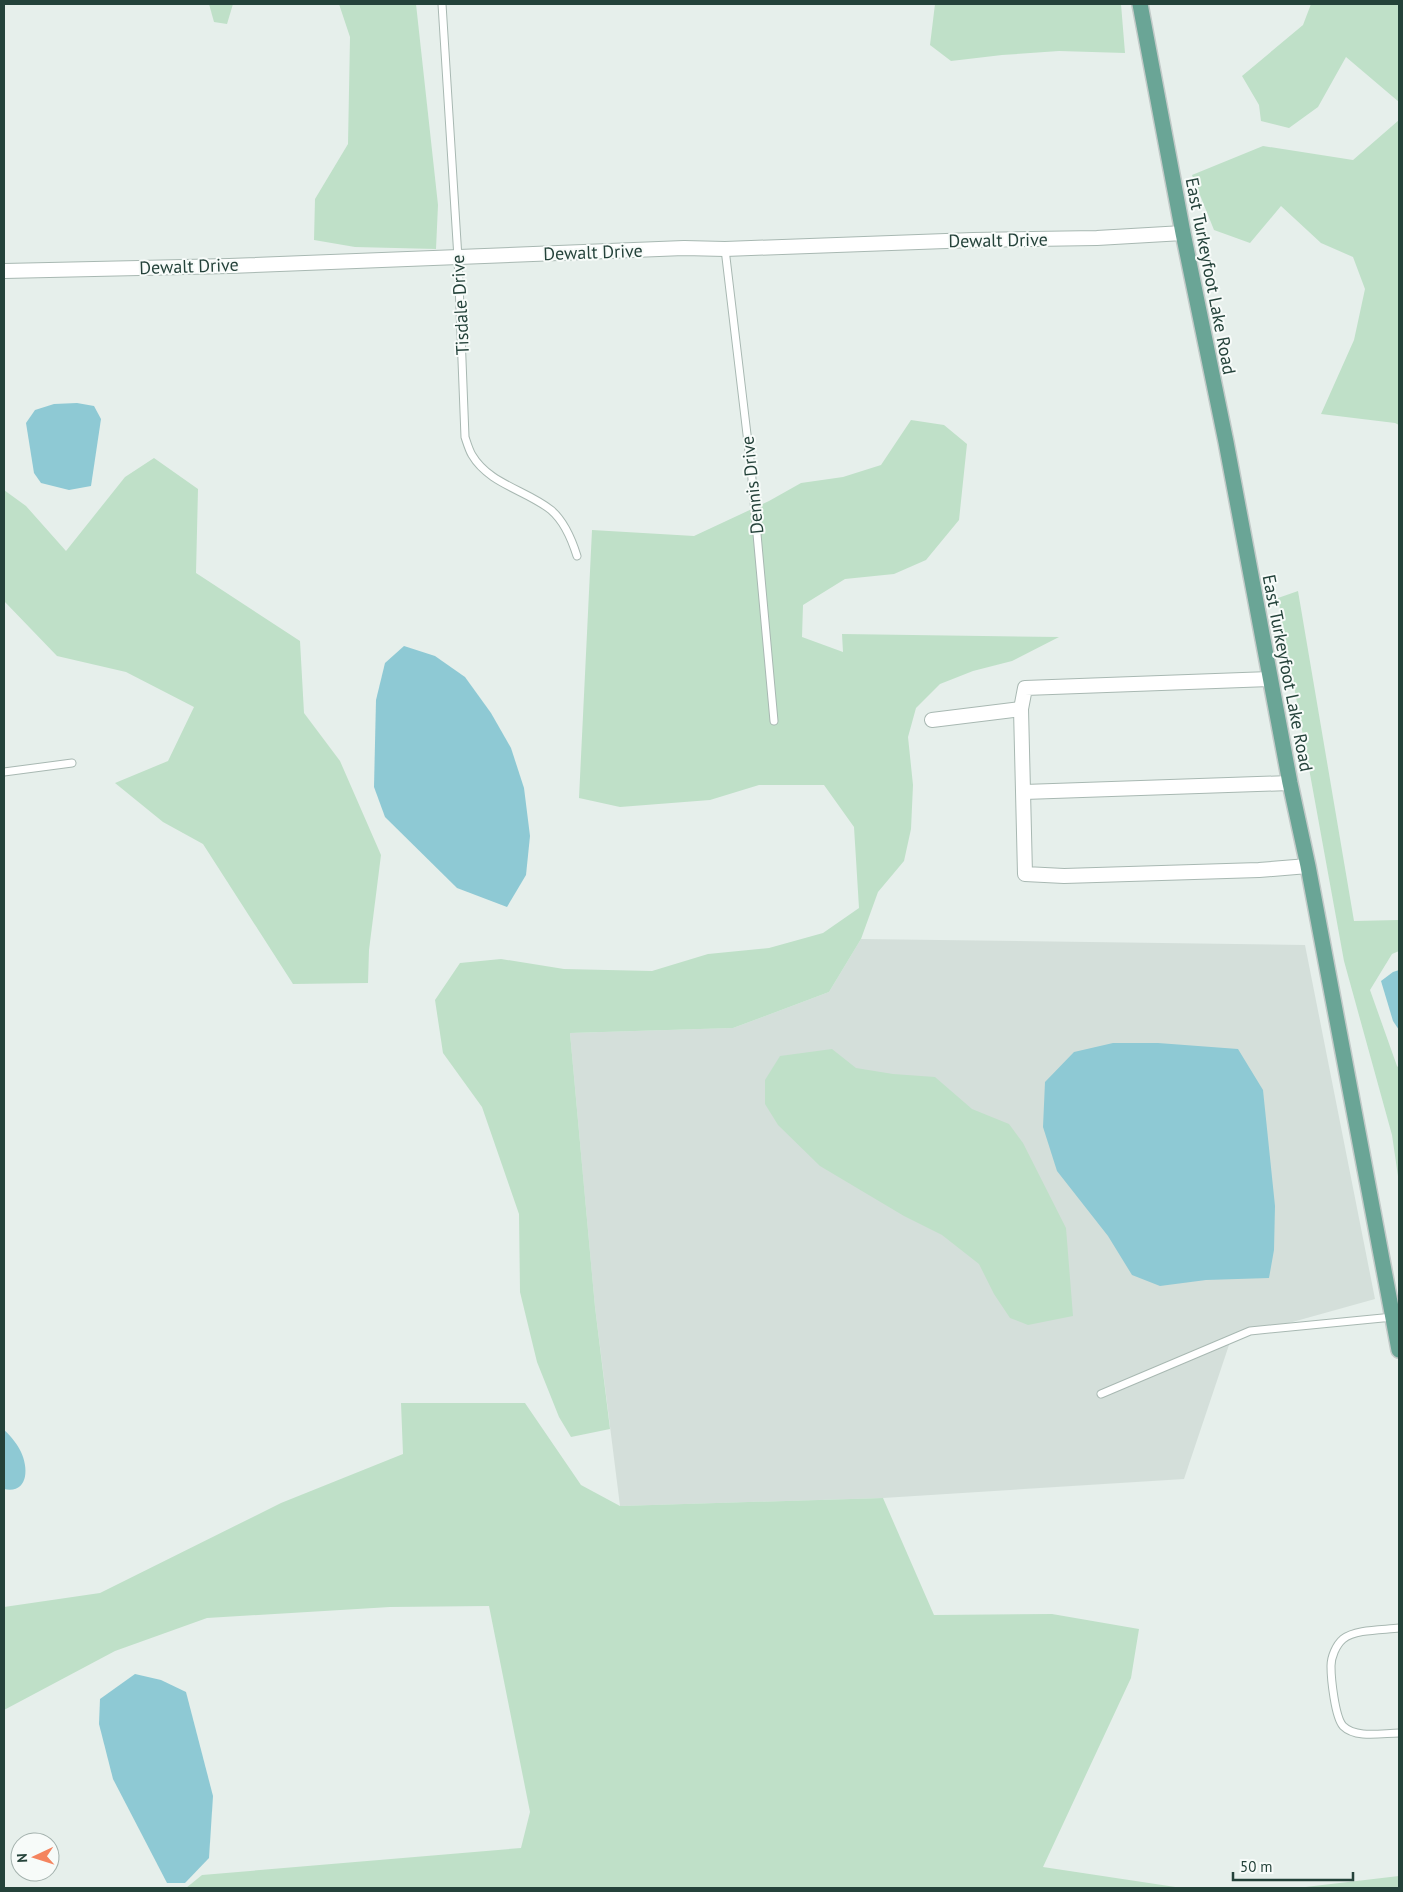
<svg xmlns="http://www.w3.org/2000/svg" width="1403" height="1892" viewBox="0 0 1403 1892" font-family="'PT Sans',sans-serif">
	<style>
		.built { fill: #d4dfda }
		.green { fill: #bfe0c8 }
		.water { fill: #8ec9d4 }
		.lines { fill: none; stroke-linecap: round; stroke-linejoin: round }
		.lane-casing { stroke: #a8b8b2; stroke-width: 9 }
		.street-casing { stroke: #a8b8b2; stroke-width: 16 }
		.primary-casing { stroke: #c2cac8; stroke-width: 18 }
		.lane { stroke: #fff; stroke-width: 7 }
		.street { stroke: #fff; stroke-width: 14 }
		.primary { stroke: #6aa596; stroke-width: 15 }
		.labels { text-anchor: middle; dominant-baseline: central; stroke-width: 4; stroke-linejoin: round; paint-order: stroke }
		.street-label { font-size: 18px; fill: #24423a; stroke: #f7fbf9 }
	</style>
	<rect width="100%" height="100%" fill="#e6efeb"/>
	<polygon class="built" points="861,939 1305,945 1375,1299 1231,1339 1184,1479 883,1498 620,1506 595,1307 570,1033 733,1028 829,992"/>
	<g class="green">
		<polygon points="209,4 233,4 227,24 214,22"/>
		<polygon points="339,4 416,4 438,205 436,249 355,247 314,240 315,199 348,144 350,37"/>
		<polygon points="935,4 1121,4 1125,53 1059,51 1002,55 951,61 930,45"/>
		<polygon points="1311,4 1399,4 1399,102 1346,57 1318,107 1289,128 1261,121 1259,105 1242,76 1303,25"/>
		<polygon points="1399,120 1399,425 1395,423 1321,414 1354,340 1365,289 1353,257 1321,243 1281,206 1250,243 1214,230 1192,175 1263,146 1353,160"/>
		<polygon points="911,420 944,425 967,444 959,520 926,560 894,574 845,579 803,605 802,637 843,652 842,634 1059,637 1012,661 973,671 940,684 916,708 908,737 913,785 911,829 904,861 878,892 861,939 829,992 733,1028 570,1033 595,1307 610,1429 571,1437 559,1417 537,1362 520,1292 519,1214 482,1107 443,1053 435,1000 460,963 501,959 564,969 652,971 708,954 769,948 823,933 859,908 854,827 824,785 759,785 710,800 620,807 579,798 592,530 694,536 769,501 801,483 843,477 881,465"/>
		<polygon points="154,458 198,489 196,573 300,641 304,713 340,761 381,855 369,950 368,983 293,984 203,844 163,822 115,783 168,761 194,707 126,672 57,656 4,601 4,490 26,506 66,551 125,477"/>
		<polygon points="1298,591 1354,921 1399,920 1399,951 1392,954 1370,990 1397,1066 1399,1068 1399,1183 1392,1135 1344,961 1278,598"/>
		<polygon points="832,1049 856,1068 893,1074 935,1077 972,1109 1009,1124 1023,1143 1066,1228 1073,1316 1028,1325 1010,1318 994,1294 979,1264 942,1235 904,1216 820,1166 778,1125 765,1104 765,1080 780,1056"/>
		<polygon points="401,1403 525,1403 581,1485 620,1506 883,1498 934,1615 1052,1614 1139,1629 1131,1678 1043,1867 1182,1888 186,1888 202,1875 521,1848 530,1812 489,1606 390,1607 207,1618 115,1651 4,1710 4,1607 100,1593 281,1503 403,1454"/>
		<polygon points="1399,1876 1399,1888 1297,1888"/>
	</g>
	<g class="water">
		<polygon points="77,403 94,406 101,419 91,486 69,490 41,483 34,473 26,423 35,410 54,404"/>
		<polygon points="404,646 435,656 465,677 491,713 511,748 524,788 530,836 526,875 507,907 457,888 385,817 374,787 376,700 385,663"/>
		<polygon points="1399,970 1399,1030 1393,1021 1381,981 1393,972"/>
		<polygon points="1113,1043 1158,1043 1238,1049 1263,1090 1275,1206 1274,1250 1269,1278 1206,1280 1160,1286 1132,1275 1108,1236 1057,1171 1043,1127 1045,1082 1074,1052"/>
		<path d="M4,1430C10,1435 18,1445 21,1452C29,1469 28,1494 4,1489Z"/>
		<polygon points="135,1674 161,1680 186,1692 213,1796 209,1858 185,1883 167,1883 113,1779 99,1724 100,1699"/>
	</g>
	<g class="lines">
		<defs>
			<g id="lane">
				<path d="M442,4L458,258L465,437C467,443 469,450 472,455C489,484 526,490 551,510C564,521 572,540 577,556"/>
				<polyline points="725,249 751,468 774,721"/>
				<polyline points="4,772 72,763"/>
				<polyline points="1101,1394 1250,1331 1393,1317"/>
				<path d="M1399,1628C1384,1630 1355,1629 1343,1639C1336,1645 1331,1657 1331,1666C1331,1679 1335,1717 1343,1726C1356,1739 1383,1733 1399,1733"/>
			</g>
			<g id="street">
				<polyline points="4,271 229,266 684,248 725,249 973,240 1097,238 1183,233"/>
				<polyline points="1270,679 1025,688 1021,709 1025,874 1064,876 1259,870 1308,866"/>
				<polyline points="932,720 1021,709"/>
				<polyline points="1024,792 1290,783"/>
			</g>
			<polyline id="primary" points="1140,4 1183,233 1226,442 1290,783 1308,866 1399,1350"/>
		</defs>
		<use href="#lane" class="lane-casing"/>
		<use href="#street" class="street-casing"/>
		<use href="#primary" class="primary-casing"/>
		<use href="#lane" class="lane"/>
		<use href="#street" class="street"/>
		<use href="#primary" class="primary"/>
	</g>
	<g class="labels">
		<g class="street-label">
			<text transform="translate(998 240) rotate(-1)">Dewalt Drive</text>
			<text transform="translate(593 252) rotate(-2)">Dewalt Drive</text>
			<text transform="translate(189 266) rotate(-2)">Dewalt Drive</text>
			<text transform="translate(1211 276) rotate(79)">East Turkeyfoot Lake Road</text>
			<text transform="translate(460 305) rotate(-93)">Tisdale Drive</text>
			<text transform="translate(752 485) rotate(-96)">Dennis Drive</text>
			<text transform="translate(1288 673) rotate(79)">East Turkeyfoot Lake Road</text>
		</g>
	</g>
	<rect width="1403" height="1892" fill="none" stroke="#24423a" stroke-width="10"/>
	<g transform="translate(35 1857) rotate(266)"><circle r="24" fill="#f7fbf9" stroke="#a3b1ad"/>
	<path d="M0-4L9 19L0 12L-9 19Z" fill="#f4845f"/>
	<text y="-8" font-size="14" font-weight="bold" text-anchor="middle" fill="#24423a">N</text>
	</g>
	<path d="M1233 1872v8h120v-8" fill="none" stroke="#24423a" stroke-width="2.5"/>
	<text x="1240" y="1872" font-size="15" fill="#24423a" stroke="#f7fbf9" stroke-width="4" paint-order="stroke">50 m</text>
</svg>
